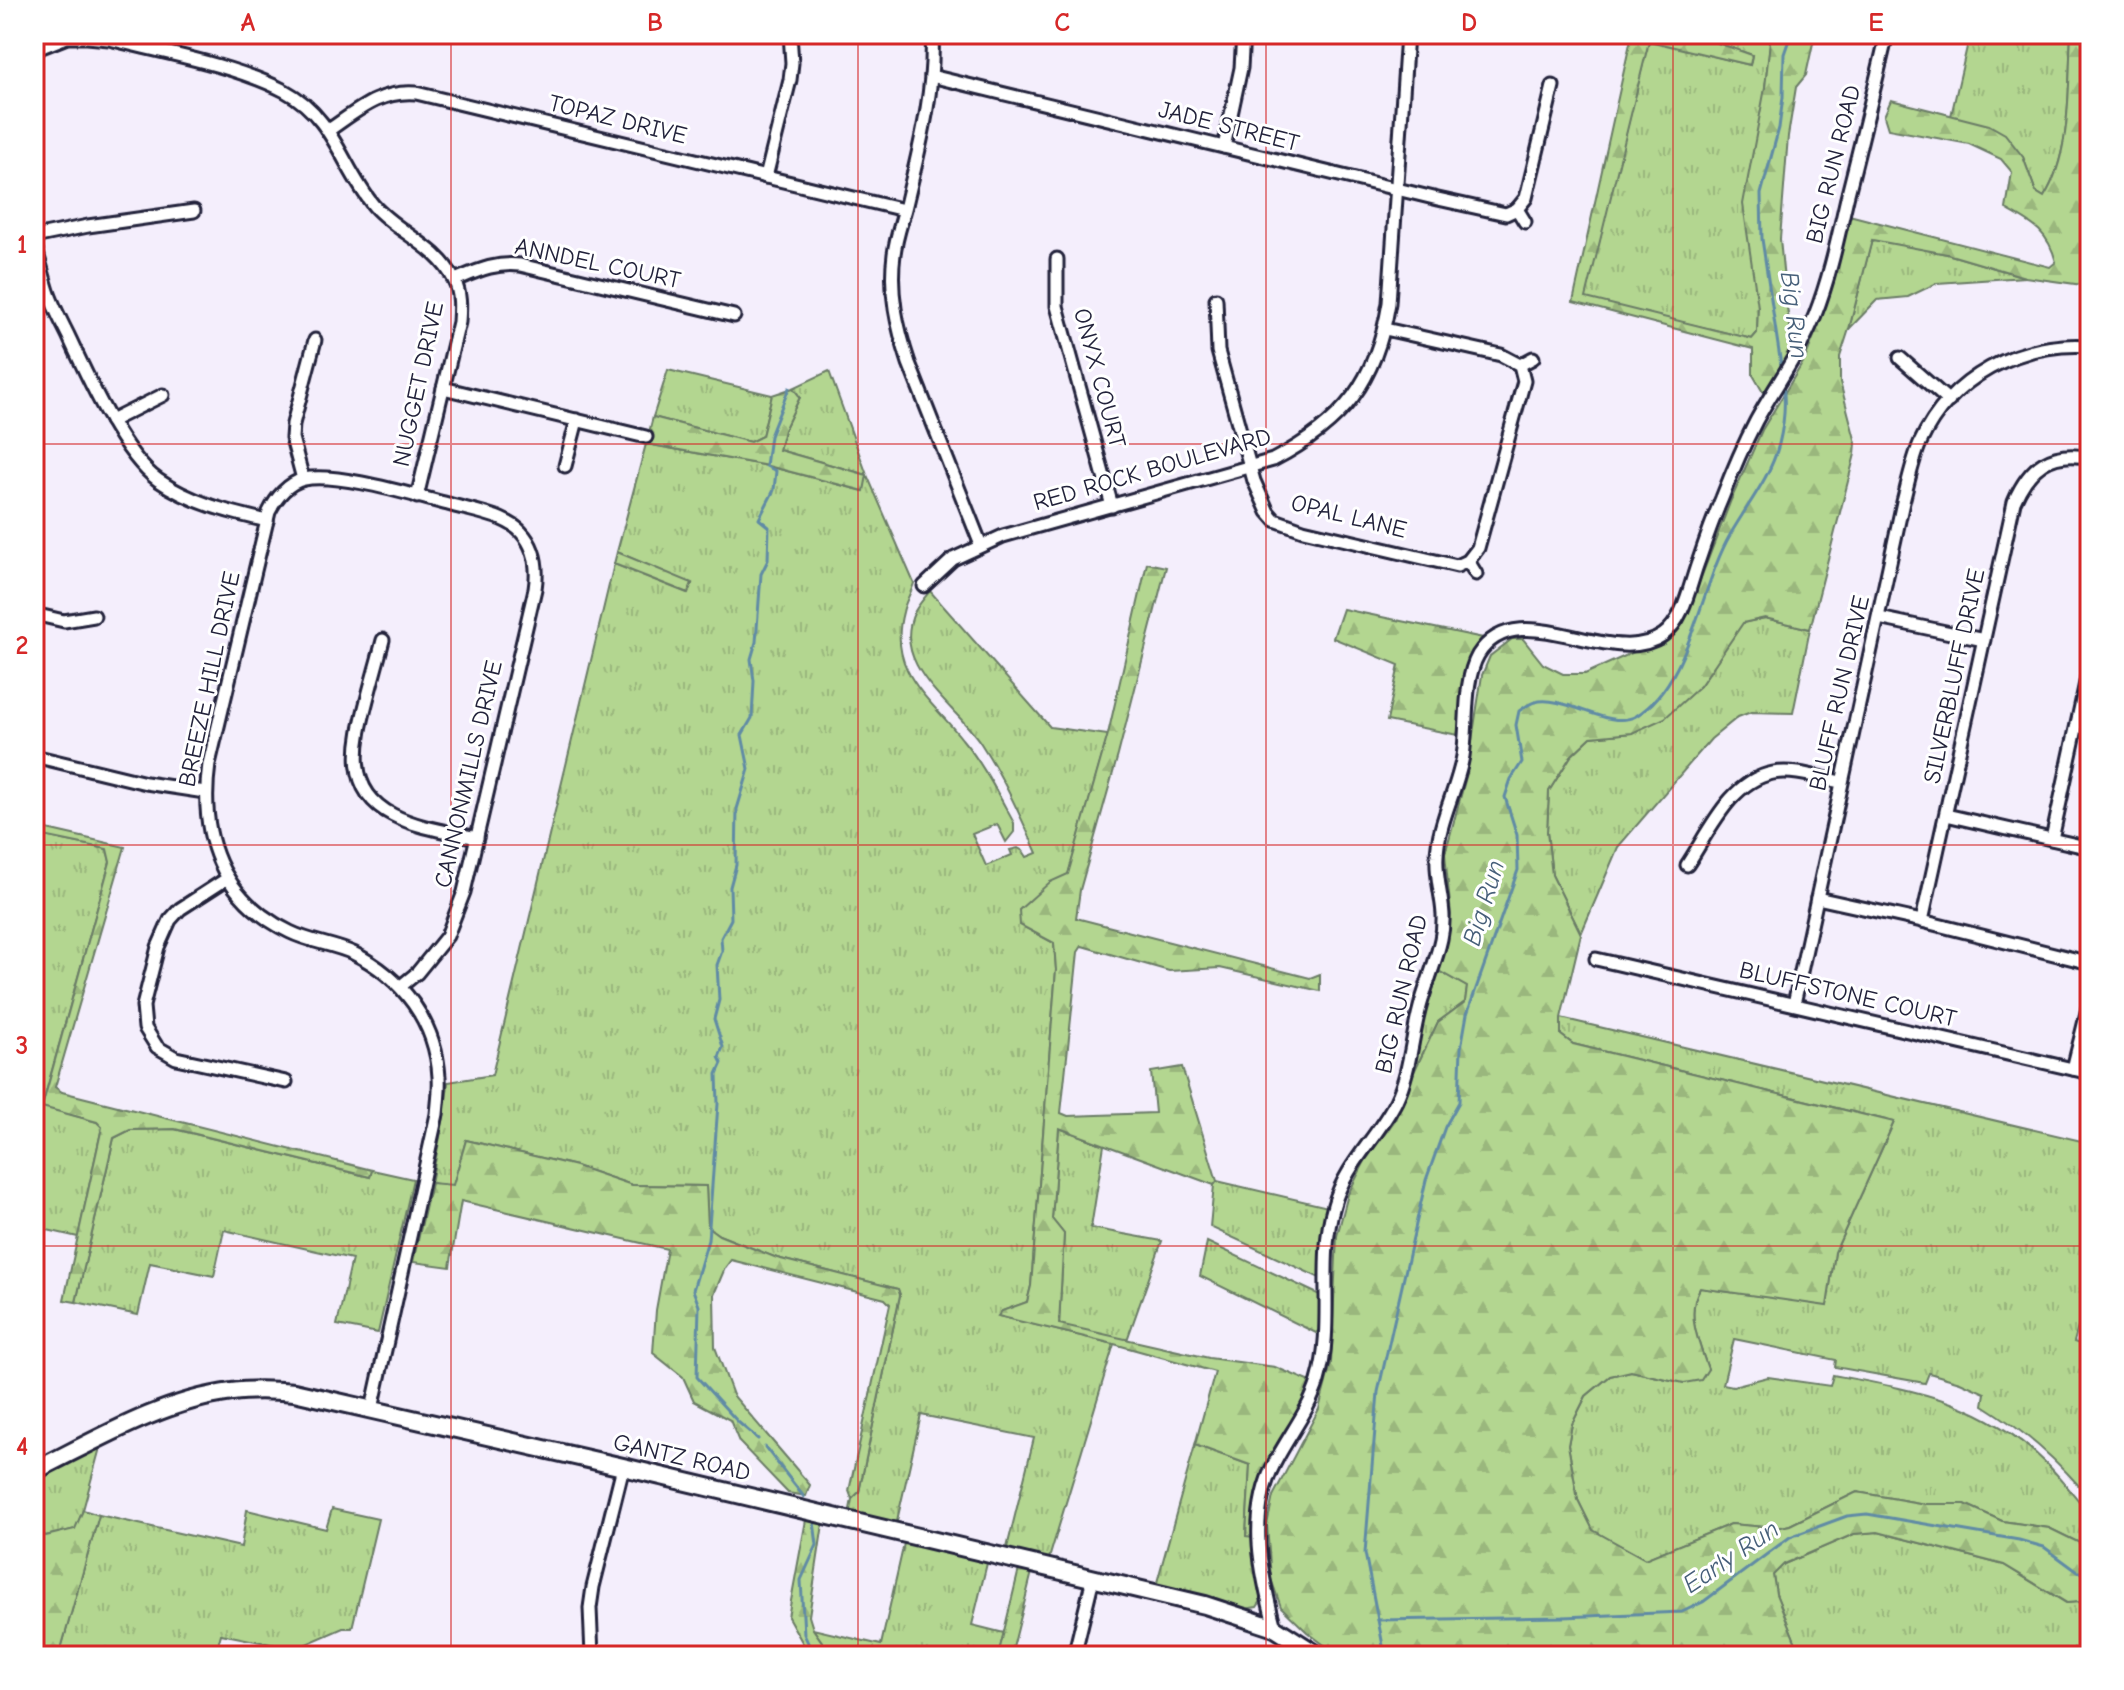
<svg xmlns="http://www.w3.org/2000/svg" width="2124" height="1690" viewBox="0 0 2124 1690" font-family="'Comic Neue',sans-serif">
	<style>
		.grass { fill: url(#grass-tufts); stroke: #6a7c66; stroke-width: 2 }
		.forest { fill: url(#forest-firs); stroke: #6a7c66; stroke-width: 2 }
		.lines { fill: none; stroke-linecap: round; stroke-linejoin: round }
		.stream { stroke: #608ba5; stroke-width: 3 }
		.minor-casing { stroke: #22223b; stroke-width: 17 }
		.secondary-casing { stroke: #22223b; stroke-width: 22 }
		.minor { stroke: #fff; stroke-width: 11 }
		.secondary { stroke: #fff; stroke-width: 16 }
		.grid { fill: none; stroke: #d62828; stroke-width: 2; stroke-opacity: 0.55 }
		.labels { text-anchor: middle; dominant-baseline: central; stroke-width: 6; stroke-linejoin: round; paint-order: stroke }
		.street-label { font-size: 24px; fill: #22223b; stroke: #fff }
		.water-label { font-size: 26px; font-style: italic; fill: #465f79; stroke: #fff }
		.neatline { fill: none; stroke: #d62828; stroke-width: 3 }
		.grid-label { font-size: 26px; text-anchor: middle; font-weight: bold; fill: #d62828 }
	</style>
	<defs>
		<pattern id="grass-tufts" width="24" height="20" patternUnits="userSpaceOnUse" patternTransform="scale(2)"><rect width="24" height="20" fill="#b3d690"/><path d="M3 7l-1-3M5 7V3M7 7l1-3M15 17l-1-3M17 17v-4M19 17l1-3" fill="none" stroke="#9ab77d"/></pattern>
		<pattern id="forest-firs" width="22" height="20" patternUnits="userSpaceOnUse" patternTransform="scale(2)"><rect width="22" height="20" fill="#b3d690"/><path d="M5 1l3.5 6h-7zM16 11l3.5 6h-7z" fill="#9ab77d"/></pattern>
	</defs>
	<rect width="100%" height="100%" fill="#f4eefc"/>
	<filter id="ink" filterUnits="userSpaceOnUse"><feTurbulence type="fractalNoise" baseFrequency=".0125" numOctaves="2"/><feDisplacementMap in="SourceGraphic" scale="16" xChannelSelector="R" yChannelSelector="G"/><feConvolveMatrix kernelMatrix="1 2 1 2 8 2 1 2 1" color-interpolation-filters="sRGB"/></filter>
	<g filter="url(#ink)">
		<g class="grass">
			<polygon points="1692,34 1771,34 1765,88 1757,333 1752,339 1585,299 1649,40 1750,65 1752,55"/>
			<path d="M1970,34H2071C2068,86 2072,152 2044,197L2036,192L2023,157L1951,116Z"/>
			<polygon points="1872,239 1947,254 2025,277 1937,283 1908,297 1877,300 1849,329"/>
			<polygon points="668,370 772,395 762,436 750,442 653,417"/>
			<path d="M829,371L867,475L914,583C911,593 905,602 903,612C887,672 930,698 962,739C983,764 998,794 1014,823V832L1006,842L997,824L972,834L986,866L1012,855L1010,850L1018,848L1023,851L1027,857L1037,853C1020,815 1003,777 980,742C954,704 889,665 915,611C919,604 925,597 930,591L1050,727L1108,735L1068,875L1050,883L1020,925L1054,943L1056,970L1031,1286L1027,1302L1002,1311L999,1316L1114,1344L1048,1562L1006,1552L1034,1438L921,1415L896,1525L849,1515L852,1499L859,1492L900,1295L898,1289L777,1258L719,1235L708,1228L706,1186L632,1185L576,1166L466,1140L453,1186L431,1183L445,1111L448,1082L492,1075L614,564L687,593L692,584L617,552L646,444L768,466L863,491L867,475L779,450L784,430L800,397L793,388Z"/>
			<polygon points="1765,618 1810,629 1793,713 1751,712 1738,717 1711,739 1618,847 1581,934 1552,875 1547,832 1549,791 1571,756 1591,737 1632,733 1700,686 1742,623"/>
			<polygon points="34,834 107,849 110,862 42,1106 97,1122 102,1127 78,1237 34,1227"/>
			<polygon points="1437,970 1467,987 1465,1002 1438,1022 1413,1074 1421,1028"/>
			<path d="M1561,1018L2090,1143V1282L2074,1342L2090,1347V1483L2080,1487C2051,1454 2020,1428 1983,1405L1985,1393L1960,1382L1929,1373L1925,1383L1835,1367L1836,1360L1734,1339L1723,1384L1733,1386L1768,1377L1830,1386L1833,1375C1914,1390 1984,1401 2046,1463C2062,1479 2075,1497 2090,1514V1548L2049,1528L2002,1521L1965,1504H1925L1857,1492L1790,1525L1777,1528L1731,1524L1645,1559L1593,1531L1578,1500L1568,1445L1572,1424L1586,1396L1610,1376L1631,1371L1684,1383L1708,1369C1699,1343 1685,1314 1700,1288L1827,1305L1835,1252L1894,1122L1573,1044L1561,1035Z"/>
			<polygon points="1059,1128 1104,1145 1091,1228 1162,1241 1127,1340 1059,1325 1064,1234 1052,1219"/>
			<polygon points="174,1129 370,1177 372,1170 413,1179 378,1333 337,1325 352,1259 224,1230 214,1276 150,1263 138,1315 76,1302 114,1138 130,1130"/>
			<polygon points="1217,1181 1328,1207 1322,1279 1210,1227 1214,1185"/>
			<polygon points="1207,1242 1322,1296 1321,1328 1316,1333 1200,1276"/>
			<polygon points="101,1444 83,1510 76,1529 45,1536 34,1532 34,1477"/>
			<polygon points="1195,1445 1250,1465 1246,1535 1254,1537 1261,1601 1257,1607 1244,1609 1156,1586"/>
			<polygon points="332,1509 378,1519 352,1628 343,1628 295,1649 221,1634 215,1656 59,1656 99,1515 241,1547 247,1510 326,1529"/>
			<polygon points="1878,1532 2004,1565 2066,1603 2090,1601 2090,1656 1801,1656 1776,1594 1773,1575 1784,1564 1854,1534"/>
			<polygon points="905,1539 988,1559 972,1625 1004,1633 998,1656 832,1656 813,1629 881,1645"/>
		</g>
		<g class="forest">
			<polygon points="1632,34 1692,34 1752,55 1750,65 1649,41 1586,298 1752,339 1757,333 1758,307 1743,204 1765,88 1770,41 1771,34 1815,34 1806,75 1796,87 1788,136 1780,239 1786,301 1793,346 1764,394 1753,375 1753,349 1573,302"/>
			<path d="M2071,34H2090V196L2084,221L2090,223V286L2025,277L1947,254L1872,240L1849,329L1840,357V382L1856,443L1855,454L1810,629L1765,618L1743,623L1700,686L1665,718L1632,733L1591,737L1571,756L1549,791L1547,832L1552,875L1581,934L1561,1018V1035L1573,1044L1894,1122L1835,1252L1827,1306L1700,1288C1685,1314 1699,1343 1708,1369L1701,1380L1684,1383L1631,1371L1610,1376L1586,1396L1572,1424L1568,1445L1578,1500L1593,1530L1645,1559L1731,1524L1777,1528L1790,1525L1857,1492L1925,1504H1965L2002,1521L2049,1528L2090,1548V1601L2067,1603L2004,1565L1878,1532L1854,1534L1784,1564L1773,1575L1776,1594L1801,1656H1339L1307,1632L1281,1607L1271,1579L1267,1525L1273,1496L1319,1409L1331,1363L1337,1236L1348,1194L1365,1161L1395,1120L1413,1074L1438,1022L1465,1002L1467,987L1437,970L1451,915L1445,854L1467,773L1482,675L1490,656L1512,639H1523L1543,664L1563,674H1585L1634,652L1664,644L1678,630L1690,606L1731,500L1762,430L1805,359L1826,306L1849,215L2050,267L2056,262C2048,231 2033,224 2006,209L2012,172L2001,159L1969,144L1888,129L1884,116L1891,100L1989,125L2005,134L2023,157L2036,192L2044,197C2072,153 2068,85 2071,34Z"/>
			<polygon points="793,388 800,397 784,430 779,450 867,475 864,491 768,466 646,444 653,417 750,442 762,436 772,395"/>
			<polygon points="617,552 692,583 688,593 614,564"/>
			<polygon points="1147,563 1166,567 1118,755 1080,890 1076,918 1310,978 1320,974 1320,991 1220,968 1169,971 1082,946 1078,952 1061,1113 1068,1116 1155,1113 1151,1072 1182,1067 1217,1181 1214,1185 1059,1128 1052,1219 1064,1234 1059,1324 1209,1358 1275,1367 1311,1382 1262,1493 1254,1537 1246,1536 1250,1465 1195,1445 1215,1372 1114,1344 998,1316 1002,1311 1027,1302 1031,1286 1056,970 1054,943 1020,925 1019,910 1050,882 1068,874 1108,734"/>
			<polygon points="1343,609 1483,638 1469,659 1458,735 1387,721 1399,665 1333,638"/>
			<polygon points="34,826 125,847 55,1087 62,1092 372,1170 370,1177 175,1129 130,1130 114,1138 76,1302 64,1300 102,1127 97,1122 42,1107 110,862 107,849 34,834"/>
			<polygon points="466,1140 576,1166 632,1185 706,1186 708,1227 719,1235 777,1258 898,1289 900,1295 859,1492 852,1499 849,1491 890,1304 885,1299 731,1260 725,1268 714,1294 715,1347 733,1395 810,1485 806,1496 788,1493 739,1442 730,1420 694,1401 683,1377 653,1353 656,1310 667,1249 461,1201 450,1267 413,1262 431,1183 453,1185"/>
			<polygon points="83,1510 99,1515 59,1656 34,1656 34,1532 46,1536 75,1529"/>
			<polygon points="806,1520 823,1524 809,1616 813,1629 832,1656 810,1656 788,1617"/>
			<polygon points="1019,1569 1032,1572 1011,1656 998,1656"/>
		</g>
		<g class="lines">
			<g class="stream">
				<polyline points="1782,372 1762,239 1761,194 1779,128 1783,97 1784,54 1791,34"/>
				<polyline points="758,1439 738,1422 697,1377 699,1306 693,1290 708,1240 718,1104 717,1074 722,1063 719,1057 723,1047 714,1019 719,1000 717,965 722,951 721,938 731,919 730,887 736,865 737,809 749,769 742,735 752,718 754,681 751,659 756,642 761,574 768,560 769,527 759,519 774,490 776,471 766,466 770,436 789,388"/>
				<polyline points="765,1447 804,1497"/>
				<polyline points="814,1522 817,1545 801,1580 804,1634 813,1654 816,1656"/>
				<polyline points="1378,1620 1563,1617 1682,1612 1703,1602 1790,1537 1847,1516 1867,1514 2019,1540 2044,1547 2078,1572 2090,1572"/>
				<path d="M1385,1656L1365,1553L1378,1392L1426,1180L1445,1127L1459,1102L1461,1048L1467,1014L1518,870L1517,835L1505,797L1511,779L1522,762L1516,725L1519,711C1524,708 1530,703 1535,702C1565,694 1609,731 1636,716C1690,684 1700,587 1730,535C1747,505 1770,478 1779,444C1784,424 1786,404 1783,384"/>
			</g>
			<defs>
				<g id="minor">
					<path d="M932,34C935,92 919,149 906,205C902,221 896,237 894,254C889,292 897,327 909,363L981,545"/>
					<path d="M34,50L67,37H87L109,39C166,53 234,65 285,91C334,117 342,168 374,206C398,233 438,246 454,280C461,293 460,308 459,322L417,497"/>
					<polyline points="931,76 1438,199 1506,214 1517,209 1526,198 1553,86"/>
					<path d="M329,130C357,111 380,90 416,93L904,210"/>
					<polyline points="1224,147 1241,68 1243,34"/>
					<polyline points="766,177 790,80 792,63 790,34"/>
					<polyline points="1517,209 1525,222"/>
					<polyline points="34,237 88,226 194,211"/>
					<path d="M34,243C39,259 43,275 48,291C53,306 61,321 68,335C87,376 122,454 158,480C191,503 229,512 267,521"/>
					<polyline points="1057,259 1057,306 1112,506"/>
					<path d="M455,280C477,271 496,262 520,265L734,316"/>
					<polyline points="1216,299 1218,351 1254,481 1268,512 1275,520 1303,530 1457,566 1468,561 1478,548 1524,381 1520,365 1501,355 1385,329"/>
					<polyline points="34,300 48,294"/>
					<polyline points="1900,358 1949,401"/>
					<polyline points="1520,365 1533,358"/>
					<polyline points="443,388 646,437"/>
					<polyline points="111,421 163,395"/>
					<polyline points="565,466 577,420"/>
					<polyline points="303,479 292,438 293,424 315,340"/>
					<polyline points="1468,561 1476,574"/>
					<path d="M924,586L953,559L1003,536L1273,460C1344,423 1376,381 1389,303L1407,34"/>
					<polyline points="34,614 64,621 94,616"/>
					<polyline points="1879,618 1984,640"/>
					<path d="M383,640C378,660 372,680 367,700C356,743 344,790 393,815C418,828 450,832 477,838"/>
					<polyline points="34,756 146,783 205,792"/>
					<polyline points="1946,815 2090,848"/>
					<polyline points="2052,839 2090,664"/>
					<path d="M1687,865C1709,832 1730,781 1773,773C1795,769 1819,778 1841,782"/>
					<polyline points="228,878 180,909 170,920 158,947 143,1006 145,1028 157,1047 176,1058 286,1082"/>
					<polyline points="1817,898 1922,921 2090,963"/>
					<path d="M1922,921L2014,502C2029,467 2051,449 2090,458"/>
					<polyline points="1596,959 2090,1073"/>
					<path d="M1794,1004L1903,502C1908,483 1912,462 1920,443C1950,377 2020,341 2090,346"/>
					<polyline points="2073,1069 2090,1000"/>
					<path d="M372,1409L437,1114C438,1102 440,1089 439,1077C436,1022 402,977 353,953C333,944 310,942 290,932C221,899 199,836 209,764L269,512C276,498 288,483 304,479C337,472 412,495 448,504C465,509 484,512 501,519C508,522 516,526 521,532C536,548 538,569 535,589L464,892L447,936L417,973L401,986"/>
					<path d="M1275,1628C1261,1574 1247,1516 1274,1464C1288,1436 1309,1411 1318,1381C1335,1324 1317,1262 1334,1205C1345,1165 1378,1137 1396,1101C1410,1072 1411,1042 1419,1011C1425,986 1436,963 1441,939C1448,907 1435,886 1437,856C1438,822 1457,790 1463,756C1468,726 1463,681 1478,655C1518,591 1611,672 1663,635C1685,619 1690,583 1699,560C1706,539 1713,519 1722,498C1732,472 1743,446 1756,421C1775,386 1800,353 1815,315C1830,277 1838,237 1847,198C1861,143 1874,89 1887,34"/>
					<polyline points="592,1656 590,1608 593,1587 623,1467"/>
					<polyline points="1074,1656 1093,1578"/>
				</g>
				<path id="secondary" d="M34,1471C97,1440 161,1401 232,1392C253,1389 273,1390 294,1392L623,1467L1205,1605L1275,1628L1319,1656"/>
			</defs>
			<use href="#minor" class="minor-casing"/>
			<use href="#secondary" class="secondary-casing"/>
			<use href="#minor" class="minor"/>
			<use href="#secondary" class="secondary"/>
		</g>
	</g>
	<path class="grid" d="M451,34V1656M858,34V1656M1266,34V1656M1673,34V1656M34,444H2090M34,845H2090M34,1246H2090"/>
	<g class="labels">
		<g class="street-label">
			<text transform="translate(618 119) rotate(14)">TOPAZ DRIVE</text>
			<text transform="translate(1229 126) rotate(14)">JADE STREET</text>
			<text transform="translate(1833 164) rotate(-76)">BIG RUN ROAD</text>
			<text transform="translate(598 263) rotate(12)">ANNDEL COURT</text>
			<text transform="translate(1100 378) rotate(75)">ONYX COURT</text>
			<text transform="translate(418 384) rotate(-78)">NUGGET DRIVE</text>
			<text transform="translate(1152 469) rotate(-16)">RED ROCK BOULEVARD</text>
			<text transform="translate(1349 516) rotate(14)">OPAL LANE</text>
			<text transform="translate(1954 676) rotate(-78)">SILVERBLUFF DRIVE</text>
			<text transform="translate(209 679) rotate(-78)">BREEZE HILL DRIVE</text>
			<text transform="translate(1839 693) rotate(-77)">BLUFF RUN DRIVE</text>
			<text transform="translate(468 774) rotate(-77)">CANNONMILLS DRIVE</text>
			<text transform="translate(1401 994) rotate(-77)">BIG RUN ROAD</text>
			<text transform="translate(1848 994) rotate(13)">BLUFFSTONE COURT</text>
			<text transform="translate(682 1457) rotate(13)">GANTZ ROAD</text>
		</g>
		<g class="water-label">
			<text transform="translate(1794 315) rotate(83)">Big Run</text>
			<text transform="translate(1484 903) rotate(-73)">Big Run</text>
			<text transform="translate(1731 1557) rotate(-34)">Early Run</text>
		</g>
	</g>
	<rect width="2124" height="1690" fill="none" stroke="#fff" stroke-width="88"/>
	<rect x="44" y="44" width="2036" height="1602" class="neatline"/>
	<g class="grid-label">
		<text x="248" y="31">A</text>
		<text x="655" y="31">B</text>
		<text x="1062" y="31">C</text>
		<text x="1469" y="31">D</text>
		<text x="1876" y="31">E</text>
		<text x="22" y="253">1</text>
		<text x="22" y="654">2</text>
		<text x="22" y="1054">3</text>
		<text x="22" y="1455">4</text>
	</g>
</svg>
